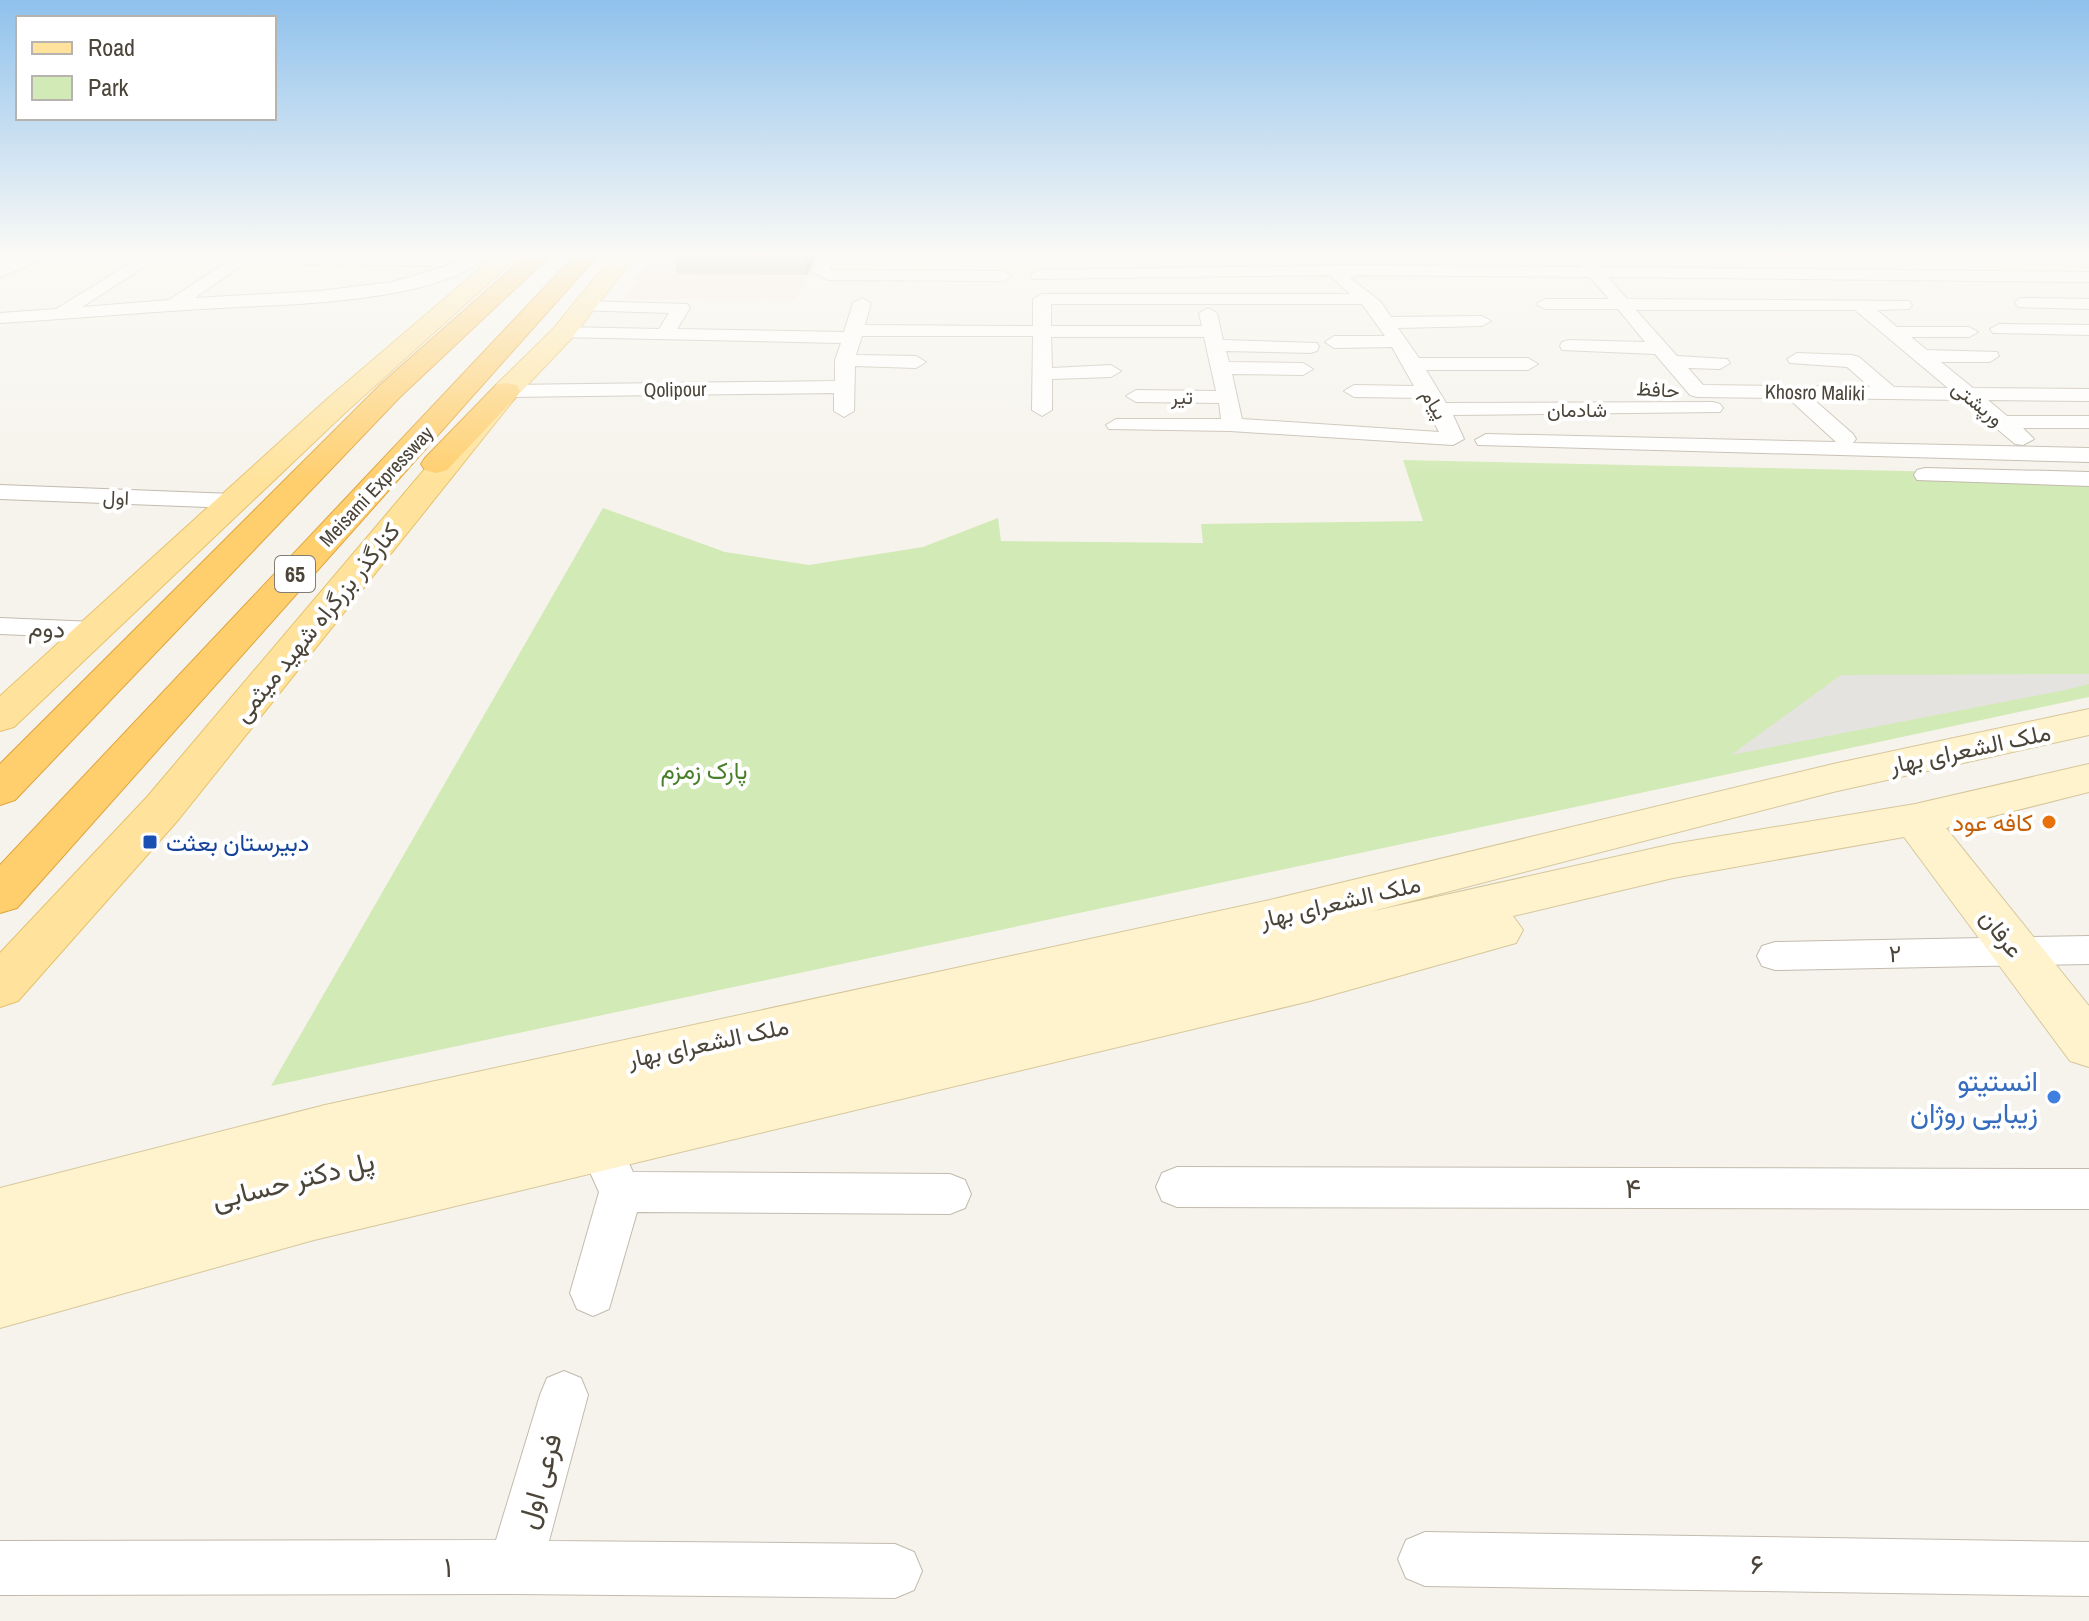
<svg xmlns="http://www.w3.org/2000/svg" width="2089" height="1621" viewBox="0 0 2089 1621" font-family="'Archivo Narrow',Vazirmatn,sans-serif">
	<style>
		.medical { fill: #f6e3e0 }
		.green { fill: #d2eab5 }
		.parking { fill: #e5e3e0 }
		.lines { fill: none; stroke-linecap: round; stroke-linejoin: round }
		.street-casing { stroke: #c2bbae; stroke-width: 2 }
		.secondary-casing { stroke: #d6c79b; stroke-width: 2 }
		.primary-casing { stroke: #e6c16a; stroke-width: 2 }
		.highway-casing { stroke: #e0a43c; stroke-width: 2 }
		.street { fill: #fff; fill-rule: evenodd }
		.secondary { fill: #fff3cd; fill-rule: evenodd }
		.primary { fill: #ffe39c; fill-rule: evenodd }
		.highway { fill: #ffcf6e; fill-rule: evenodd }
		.wall { fill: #bab2a6 }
		.shaded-wall { fill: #979187 }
		.food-dot { fill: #e8710a; stroke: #fff; stroke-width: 3 }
		.transit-dot { fill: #1a4fb4; stroke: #fff; stroke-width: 3 }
		.shop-dot { fill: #3f7fe0; stroke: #fff; stroke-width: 3 }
		.labels { text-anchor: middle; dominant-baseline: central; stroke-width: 8; stroke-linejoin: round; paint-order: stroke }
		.far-street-label { font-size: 20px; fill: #4b4439; stroke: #fff }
		.shield { fill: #fff; stroke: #817c74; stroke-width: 2 }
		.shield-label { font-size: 22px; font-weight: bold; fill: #4b4439 }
		.street-label { font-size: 24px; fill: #4b4439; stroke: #fff }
		.park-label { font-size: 24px; fill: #4a7f2a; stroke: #fff }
		.food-label { font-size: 24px; fill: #c56008; stroke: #fff; text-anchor: end }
		.transit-label { font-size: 24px; fill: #164399; stroke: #fff; text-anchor: start }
		.near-shop-label { font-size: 28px; fill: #366cbe; stroke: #fff; text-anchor: end }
		.near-street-label { font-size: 28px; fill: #4b4439; stroke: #fff }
	</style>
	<rect width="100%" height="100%" fill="#f6f3ec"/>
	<polygon class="medical" points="656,253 818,253 796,300 622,299"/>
	<polygon class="green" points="1403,460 2089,475 2089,697 271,1086 603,508 725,552 809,565 923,547 998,518 1001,541 1203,543 1201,524 1423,521"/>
	<polygon class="parking" points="2089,674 2089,684 2065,690 1731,755 1841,675"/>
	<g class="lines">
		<defs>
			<g id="street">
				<polygon points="36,253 58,253 0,277 0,266"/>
				<path d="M147,253H166L82,307L169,300L240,253H259L195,298L320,291L392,282L450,265L471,253H490C441,306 271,304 201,309C134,313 67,319 0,323V313L56,309Z"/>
				<polygon points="821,253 837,253 830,270 1003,271 1011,276 1003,281 829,280 812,272"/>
				<polygon points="310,256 444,256 452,261 444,266 304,264 302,261"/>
				<path d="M1587,258L1600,267L2089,272V282L1608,277L1627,299L1909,301L1912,305L1909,309L1877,310L1897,327H1969L1978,332L1969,337H1911L1927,350L1997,352L1999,356L1990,362H1941L1973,388L2089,389V401L1988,400L2007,416H2089V428H2023L2034,439L2023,445L2015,444L1963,400L1812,398L1853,434L1856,439L1853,443L2089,448V462L1478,445L1475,440L1486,434L1836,442L1788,398L1697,397L1690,395L1655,354L1562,350L1560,346L1562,342L1569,340L1645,342L1618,309H1545L1536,304L1545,299H1609L1590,277L1359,275L1350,278L1380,301L1391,317L1482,316L1491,321L1482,326L1398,328L1419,358H1528L1538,364L1528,370H1426L1446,403L1713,402L1720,404L1723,408L1720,412L1453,415L1464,439L1453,445L1230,431L1109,429L1106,425L1116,419H1221L1219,403L1136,402L1126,396L1136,390L1216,391L1204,337H1051L1052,368L1111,365L1121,371L1111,377L1052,379V410L1042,416L1032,410L1033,336H862L856,355L916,356L926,362L916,368L855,366L854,411L844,417L834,411V393L506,397L496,391L506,385L835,381V360L841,343L557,337L554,333L557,329L563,327L659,329L669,313L578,310L575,306L584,301L687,304L690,308L677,329L844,332L853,303L862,298L871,303L865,325L1033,326V299L1042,294H1350L1330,275L1032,279L1030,275L1038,270L1358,265L1582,267L1579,263ZM1051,304H1362L1385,336H1334L1325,342L1334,348L1392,347L1414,386L1354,385L1344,391L1354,397L1421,398L1439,432L1242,419L1232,374L1303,375L1313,369L1303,363L1229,362L1226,351L1310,353L1317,351L1319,347L1317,343L1223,340L1217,313L1208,308L1199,313L1202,326H1051ZM1636,310H1855L1948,388L1894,387L1859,357L1852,355L1797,353L1787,359L1790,363L1847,367L1870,387L1703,385L1688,368L1720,369L1730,363L1727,359L1677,356Z"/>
				<polygon points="2024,298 2089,299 2089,309 2018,307 2015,303 2018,299"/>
				<polygon points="1999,324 2089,325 2089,335 1993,333 1990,329"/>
				<polygon points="1925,468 2089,472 2089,486 1917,480 1914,475 1917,470"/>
				<polygon points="0,485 233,494 241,496 245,501 241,506 233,508 0,499"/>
				<polygon points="0,618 95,622 104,624 108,630 104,636 95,638 0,634"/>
				<polygon points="2089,936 2089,964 1775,970 1762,966 1757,956 1762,946 1775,942"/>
				<polygon points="600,1129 615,1135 633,1172 950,1174 965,1180 971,1194 965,1208 950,1214 637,1212 609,1309 593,1316 577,1309 570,1293 599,1192 579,1148 585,1135"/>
				<polygon points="1177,1167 2089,1169 2089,1209 1177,1207 1162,1201 1156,1187 1162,1173"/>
				<polygon points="564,1371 581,1378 588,1395 549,1541 895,1544 914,1552 922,1571 914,1590 895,1598 515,1594 0,1595 0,1541 496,1540 540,1395 547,1378"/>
				<polygon points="1425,1532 2089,1542 2089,1596 1425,1586 1406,1578 1398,1559 1406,1540"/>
			</g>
			<polygon id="secondary" points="2089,709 2089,735 1833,792 1369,912 1673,844 1915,804 2089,764 2089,792 1946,828 2089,1006 2089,1067 2070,1061 1904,837 1673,878 1513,916 1523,930 1516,943 1310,1001 314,1240 0,1328 0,1188 325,1105 1274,899 1833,764"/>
			<g id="primary">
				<polygon points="498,253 522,253 346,412 14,727 0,731 0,696 326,400"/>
				<polygon points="615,253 637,253 572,338 516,397 179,819 18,1001 0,1007 0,953 147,797 496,385 554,328"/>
			</g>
			<g id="highway">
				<polygon points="529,253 553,253 400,397 15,800 0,805 0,764 380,385"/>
				<polygon points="577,253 600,253 17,908 0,913 0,865"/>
				<polygon points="506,383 516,385 520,391 516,397 447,470 436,473 425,470 421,464 425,458 496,385"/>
			</g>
		</defs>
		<use href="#street" class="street-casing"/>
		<use href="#secondary" class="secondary-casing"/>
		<use href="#primary" class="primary-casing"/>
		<use href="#highway" class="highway-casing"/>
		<use href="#street" class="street"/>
		<use href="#secondary" class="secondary"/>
		<use href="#primary" class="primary"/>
		<use href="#highway" class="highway"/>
	</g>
	<polygon class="wall" points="673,253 818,253 807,275 677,274"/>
	<polygon class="shaded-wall" points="804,253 818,253 807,275"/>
	<linearGradient id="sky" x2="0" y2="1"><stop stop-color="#8fc1ec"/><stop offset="0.53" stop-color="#fbfaf6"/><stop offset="1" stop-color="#fbfaf6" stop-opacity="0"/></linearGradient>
	<rect width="2089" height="480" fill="url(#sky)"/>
	<circle class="food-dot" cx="2049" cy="822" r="8"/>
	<rect class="transit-dot" x="142" y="834" width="16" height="16" rx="4"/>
	<circle class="shop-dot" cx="2054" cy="1097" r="8"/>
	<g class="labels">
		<g class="far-street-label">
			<text transform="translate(675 389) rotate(-1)">Qolipour</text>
			<text transform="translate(1658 389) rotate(3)">حافظ</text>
			<text transform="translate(1815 392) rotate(1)">Khosro Maliki</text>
			<text x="1182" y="396">تیر</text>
			<text transform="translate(1978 403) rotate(39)">ورپشتی</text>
			<text transform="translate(1435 404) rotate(59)">پیام</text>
			<text x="1577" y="409">شادمان</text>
			<text transform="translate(376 486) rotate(-47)">Meisami Expressway</text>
			<text transform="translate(116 497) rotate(2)">اول</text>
		</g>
		<rect class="shield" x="275" y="556" width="40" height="36" rx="6"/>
		<g class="shield-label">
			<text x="295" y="574">65</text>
		</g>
		<g class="street-label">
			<text transform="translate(316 622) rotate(-51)">کنارگذر بزرگراه شهید میثمی</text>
			<text transform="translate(47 628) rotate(3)">دوم</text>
			<text transform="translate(1970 748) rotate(-12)">ملک الشعرای بهار</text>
			<text transform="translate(1340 901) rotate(-13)">ملک الشعرای بهار</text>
			<text transform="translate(2002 933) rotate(52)">عرفان</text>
			<text transform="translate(1895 953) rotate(-2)">۲</text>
			<text transform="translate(708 1042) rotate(-12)">ملک الشعرای بهار</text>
		</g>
		<g class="park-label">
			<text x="704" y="770">پارک زمزم</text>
		</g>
		<g class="food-label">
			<text x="2033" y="822">کافه عود</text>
		</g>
		<g class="transit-label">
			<text x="166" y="842">دبیرستان بعثت</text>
		</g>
		<g class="near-shop-label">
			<text x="2038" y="1081">انستیتو<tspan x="2038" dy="32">زیبایی روژان</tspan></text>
		</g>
		<g class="near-street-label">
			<text transform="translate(293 1180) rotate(-14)">پل دکتر حسابی</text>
			<text x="1633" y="1188">۴</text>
			<text transform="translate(539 1481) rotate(-74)">فرعی اول</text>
			<text transform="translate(1757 1564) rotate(1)">۶</text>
			<text x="448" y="1567">۱</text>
		</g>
	</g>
	<rect x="16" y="16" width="260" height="104" fill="#ffffff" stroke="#b7b4b0" stroke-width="2"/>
	<rect x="32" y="42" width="40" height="12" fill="#ffe39c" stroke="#b7b4b0" stroke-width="2"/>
	<text x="88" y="56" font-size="24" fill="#4b4439">Road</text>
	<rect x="32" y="76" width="40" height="24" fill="#d2eab5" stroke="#b7b4b0" stroke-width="2"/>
	<text x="88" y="96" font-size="24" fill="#4b4439">Park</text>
</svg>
